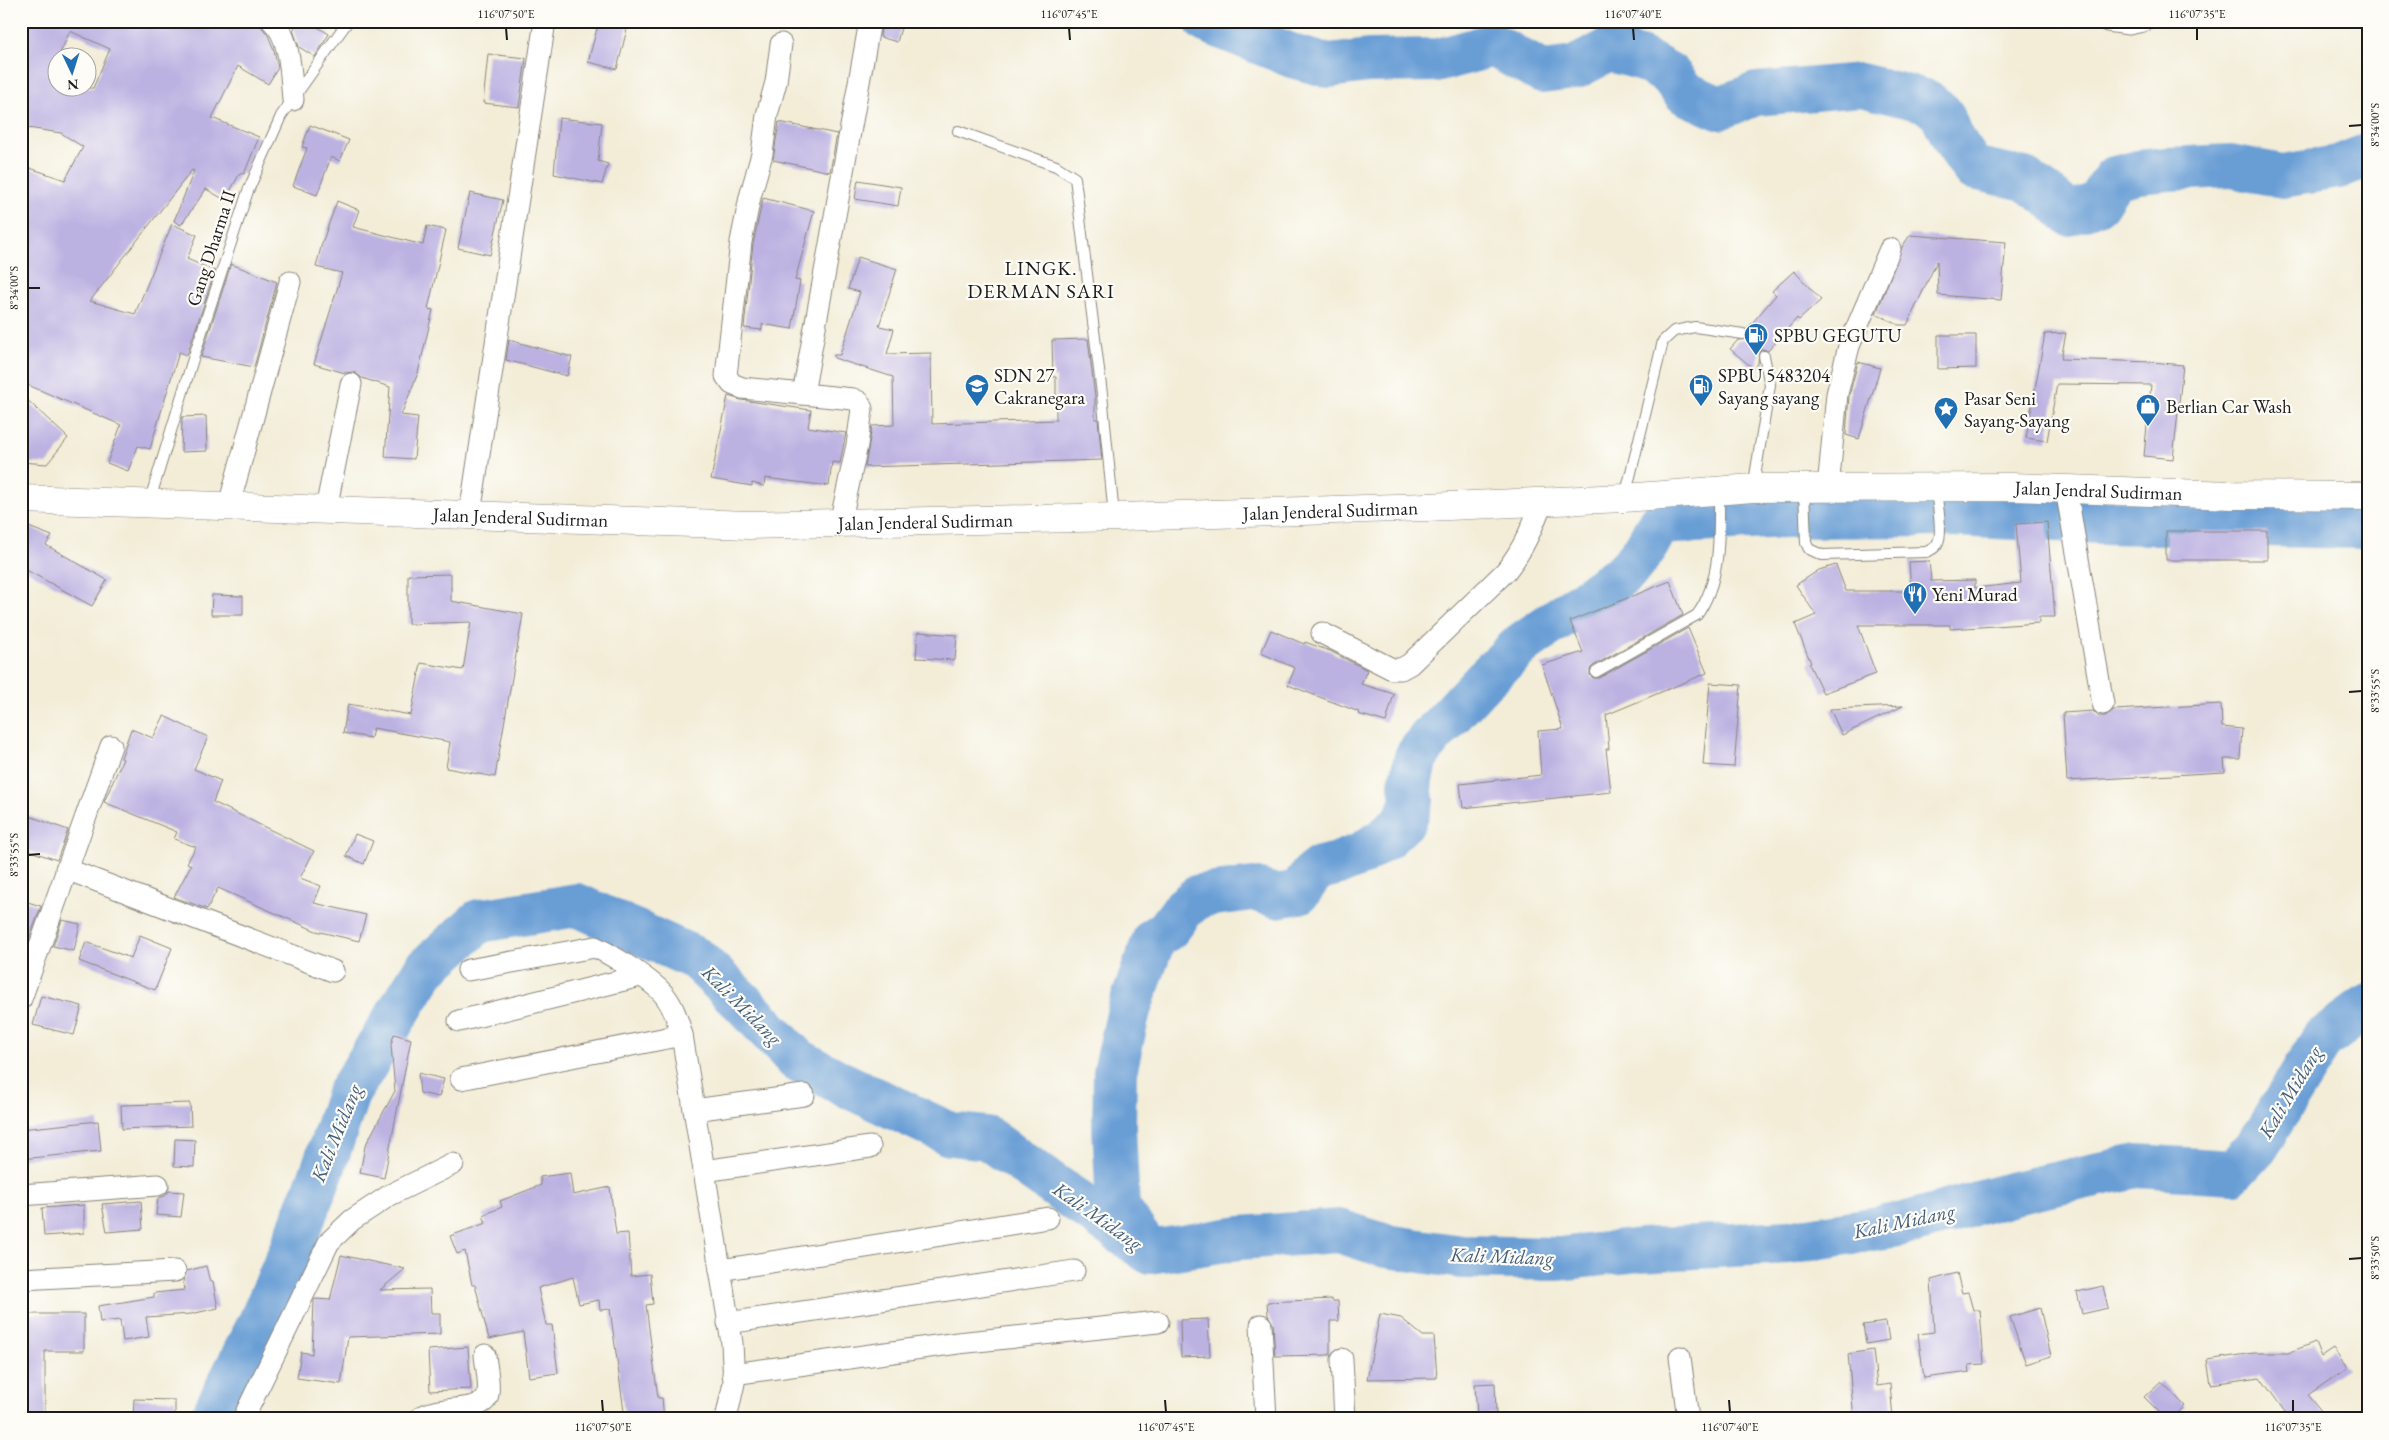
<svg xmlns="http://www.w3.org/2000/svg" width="2389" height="1440" viewBox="0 0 2389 1440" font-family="'EB Garamond',serif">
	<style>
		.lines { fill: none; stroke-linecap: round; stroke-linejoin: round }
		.river { stroke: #699ed5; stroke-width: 44 }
		.building { fill: #bcb2e2; fill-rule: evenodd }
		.service-casing { stroke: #88847a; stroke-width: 12 }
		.minor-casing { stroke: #88847a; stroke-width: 23 }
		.trunk-casing { stroke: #88847a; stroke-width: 29 }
		.service { stroke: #fff; stroke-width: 10 }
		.minor { stroke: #fff; stroke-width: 21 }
		.trunk { stroke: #fff; stroke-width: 28 }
		.ticks { fill: none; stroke: #1c1c1c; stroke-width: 2 }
		.labels { text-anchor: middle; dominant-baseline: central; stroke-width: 4.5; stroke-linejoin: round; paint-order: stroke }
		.street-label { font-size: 19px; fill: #1c1c1c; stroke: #fdfcf7 }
		.poi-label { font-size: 19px; fill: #1c1c1c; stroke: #fdfcf7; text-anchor: start }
		.neighbourhood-label { font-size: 20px; letter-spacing: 1px; fill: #1c1c1c; stroke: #fdfcf7 }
		.water-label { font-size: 20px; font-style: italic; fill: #425d78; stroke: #fdfcf7 }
		.neatline { fill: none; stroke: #1c1c1c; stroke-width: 2 }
		.ticks-label { font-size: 12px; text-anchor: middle; fill: #1c1c1c }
	</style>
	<rect width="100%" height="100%" fill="#fdfcf7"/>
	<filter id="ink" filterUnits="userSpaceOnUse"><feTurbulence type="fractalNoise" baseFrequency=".02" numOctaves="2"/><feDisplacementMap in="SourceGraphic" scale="10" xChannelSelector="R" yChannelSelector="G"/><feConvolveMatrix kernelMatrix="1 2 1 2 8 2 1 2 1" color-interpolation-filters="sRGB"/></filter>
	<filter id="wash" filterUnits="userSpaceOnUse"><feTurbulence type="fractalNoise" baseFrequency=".0096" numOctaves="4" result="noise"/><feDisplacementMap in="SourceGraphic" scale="20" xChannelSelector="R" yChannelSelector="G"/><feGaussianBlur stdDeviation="1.12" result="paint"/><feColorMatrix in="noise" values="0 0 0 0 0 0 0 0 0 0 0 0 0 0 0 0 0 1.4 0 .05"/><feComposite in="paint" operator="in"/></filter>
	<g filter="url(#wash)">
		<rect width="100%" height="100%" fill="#f3edd8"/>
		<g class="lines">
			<g class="river">
				<polyline points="1206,21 1295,57 1329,66 1368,61 1439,60 1493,45 1542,72 1574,68 1609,50 1640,58 1669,74 1685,93 1719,108 1756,94 1861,85 1926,101 1941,113 1955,142 1973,168 2025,179 2054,200 2069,214 2098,203 2114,178 2138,172 2168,169 2231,166 2282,176 2338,167 2368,155"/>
				<polyline points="1144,1245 1118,1208 1114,1127 1115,1072 1129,1010 1154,939 1169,928 1184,908 1199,896 1253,889 1276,896 1299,892 1311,875 1320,868 1340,863 1360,855 1387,837 1405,820 1412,800 1410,784 1416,757 1429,739 1483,681 1523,643 1627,571 1646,547 1659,523 1786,516 1952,515 2099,522 2368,527"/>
				<polyline points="211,1419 259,1324 290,1252 323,1169 348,1094 425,969 479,921 577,905 697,959 742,1002 796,1059 839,1082 950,1134 987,1138 1149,1252 1240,1238 1339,1231 1386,1246 1462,1257 1559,1259 1640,1250 1789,1242 1904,1224 2014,1193 2137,1166 2233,1172 2257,1146 2323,1039 2368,1006"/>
			</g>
		</g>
		<g id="blocks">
			<g class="building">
				<path d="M21,21H251L261,26L268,35L274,50L278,68L268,84L238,66L212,118L259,137L244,174L240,173L225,200L206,189L181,225L174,221L194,171L192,170L90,301L135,314L172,224L197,235L187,259L215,271L187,355L179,352L150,449L138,446L128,471L107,463L121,425L21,382V165L65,180L83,147L61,133L21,127ZM70,31L110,49L93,88H58V58Z"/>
				<polygon points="299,21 308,21 329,34 315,57 299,47 293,30"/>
				<polygon points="599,21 629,21 617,69 588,62"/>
				<polygon points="845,21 857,21 856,29 845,25"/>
				<polygon points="882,21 903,21 897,42 880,37"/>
				<polygon points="488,54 526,58 519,107 483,103"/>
				<polygon points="559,118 602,123 598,161 608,164 602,184 554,174"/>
				<polygon points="779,122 837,134 830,172 773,160"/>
				<polygon points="310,125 349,140 340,161 331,157 317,195 293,186 307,148 302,147"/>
				<polygon points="858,180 901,187 898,206 855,199"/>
				<polygon points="470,193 503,200 490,255 458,248"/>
				<polygon points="763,198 814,211 795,280 800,281 792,329 762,324 762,330 744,328 753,244"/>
				<polygon points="337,201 359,210 353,227 423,245 427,226 446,230 428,309 433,310 418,373 401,415 418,417 414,459 385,457 390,387 362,378 354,372 345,373 314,364 342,273 316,267 322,243"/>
				<polygon points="1910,235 2006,242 2001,300 1938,295 1937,261 1907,325 1899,325 1876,314 1902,247"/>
				<polygon points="858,257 897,269 879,326 894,329 887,354 931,353 932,424 1056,420 1056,377 1053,377 1052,340 1088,339 1095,397 1095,419 1098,419 1102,460 865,467 872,426 894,425 893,377 834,358 834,355 840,355 860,292 848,289"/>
				<polygon points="231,264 277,282 254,367 201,357"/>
				<polygon points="1794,271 1821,300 1799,320 1797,318 1768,351 1763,349 1759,351 1758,363 1754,369 1730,349 1738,340 1748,339 1750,334 1747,329 1776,295 1772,291"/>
				<polygon points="2066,333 2061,359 2152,362 2183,365 2173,459 2144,456 2151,385 2057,384 2047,441 2026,438 2045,334"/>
				<polygon points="1938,335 1976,335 1976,368 1938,369"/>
				<polygon points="509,340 572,357 567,376 506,360"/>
				<polygon points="1858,362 1880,368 1859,439 1846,435 1849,396"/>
				<polygon points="21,394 68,438 47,464 21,462"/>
				<polygon points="728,396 741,400 811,410 808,427 846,433 840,463 832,462 829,486 765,478 764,486 752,483 752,486 711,479"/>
				<polygon points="206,416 207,451 181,452 182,417"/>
				<polygon points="2047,522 2055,617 2039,617 2039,623 1950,629 1950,625 1858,625 1876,674 1823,693 1809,664 1811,663 1795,624 1816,615 1796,585 1819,570 1836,565 1846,591 1911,591 1909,562 1929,561 1931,581 1975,580 1975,588 2021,583 2016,524"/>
				<polygon points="21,524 52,536 46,545 107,580 92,606 21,567"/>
				<rect x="2166" y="531" width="101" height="29"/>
				<polygon points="451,574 451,601 523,614 495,777 446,768 450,742 373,728 371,738 343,733 348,704 411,715 421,663 463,670 471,622 408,624 408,575"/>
				<polygon points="1670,581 1683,615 1593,666 1590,669 1590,675 1593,678 1599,678 1688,628 1707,673 1606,715 1609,749 1606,749 1611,792 1463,808 1460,784 1541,775 1538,731 1563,729 1542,665 1583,652 1570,621"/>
				<polygon points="212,595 243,596 243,615 211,615"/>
				<polygon points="1271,630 1304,644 1305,642 1330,651 1367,670 1361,684 1394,694 1386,722 1358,714 1359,712 1288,685 1295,668 1261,653"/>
				<polygon points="918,632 957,635 955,660 916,658"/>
				<polygon points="1710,683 1741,685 1734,767 1703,765"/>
				<polygon points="2221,704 2222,727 2242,729 2240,759 2224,759 2225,772 2067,781 2063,713 2093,711 2098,716 2105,716 2114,710"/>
				<polygon points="1903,706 1842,735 1830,709"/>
				<polygon points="164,716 208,737 194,769 221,781 213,802 314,851 300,878 321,886 314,903 366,915 359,941 316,931 218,888 207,909 174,897 191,865 187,863 196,847 174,839 177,832 104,802 123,759 121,758 131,729 153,738"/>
				<polygon points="21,813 68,830 57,860 21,848"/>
				<polygon points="355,834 373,841 364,864 346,856"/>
				<polygon points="21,900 41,906 21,961"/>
				<polygon points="62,920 80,924 74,951 53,946"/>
				<polygon points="140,935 172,948 155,990 79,961 86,942 131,958"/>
				<polygon points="41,996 82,1006 74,1035 33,1025"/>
				<polygon points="394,1034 411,1039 384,1178 360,1173 365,1146 395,1091 391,1045"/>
				<polygon points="418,1073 444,1079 439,1097 420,1093"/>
				<polygon points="190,1103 191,1126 122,1129 121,1105"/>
				<polygon points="98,1121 101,1151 21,1159 21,1129"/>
				<polygon points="175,1139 195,1140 194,1167 174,1166"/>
				<polygon points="570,1173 573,1195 610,1187 616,1234 628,1233 631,1276 650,1274 653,1304 646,1305 658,1398 662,1398 664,1419 625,1419 610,1309 600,1310 599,1300 579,1304 573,1277 538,1288 546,1325 552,1325 558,1373 529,1377 523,1332 489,1339 475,1285 472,1285 465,1251 457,1254 450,1236 486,1223 483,1215 502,1207 500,1201 541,1185 540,1177"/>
				<polygon points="169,1191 184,1192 181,1217 156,1215 158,1198 165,1196"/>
				<polygon points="141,1201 143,1229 107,1232 102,1204"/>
				<polygon points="84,1205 84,1233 44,1236 42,1208"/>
				<polygon points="341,1255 405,1269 380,1290 430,1289 431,1313 440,1313 440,1334 348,1337 341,1384 297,1378 301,1352 312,1354 314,1301 315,1299 330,1300"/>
				<polygon points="206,1266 210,1282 213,1282 218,1308 191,1314 146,1317 149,1337 123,1341 120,1320 100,1322 98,1306 154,1297 154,1293 185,1290 183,1281 187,1271"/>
				<polygon points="1957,1273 1962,1293 1968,1292 1973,1310 1980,1310 1984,1364 1969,1365 1970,1372 1924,1378 1918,1334 1934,1332 1931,1280"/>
				<polygon points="2103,1286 2108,1308 2082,1314 2077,1292"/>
				<polygon points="1332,1299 1332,1301 1338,1301 1339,1321 1330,1321 1330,1355 1275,1356 1273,1324 1268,1315 1267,1302"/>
				<polygon points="2040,1308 2051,1356 2026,1364 2010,1317"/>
				<polygon points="21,1314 84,1314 84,1351 45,1351 45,1419 21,1419"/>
				<polygon points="1380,1314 1401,1318 1423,1336 1434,1336 1437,1378 1367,1379"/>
				<polygon points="1208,1319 1210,1356 1181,1357 1180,1320"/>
				<polygon points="1886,1322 1889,1340 1866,1344 1863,1325"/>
				<polygon points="2315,1342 2321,1357 2333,1349 2347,1368 2308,1395 2328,1419 2290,1419 2260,1377 2211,1384 2207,1360 2254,1353 2288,1353"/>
				<polygon points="468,1347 471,1389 430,1391 428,1350"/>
				<polygon points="1873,1350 1877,1386 1890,1384 1893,1419 1854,1419 1848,1354"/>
				<polygon points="2161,1381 2185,1406 2172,1419 2166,1419 2144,1397"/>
				<polygon points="1495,1383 1496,1414 1477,1415 1475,1384"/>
				<polygon points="134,1399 175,1400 175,1419 133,1419"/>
			</g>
		</g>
	</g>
	<g filter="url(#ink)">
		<use href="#blocks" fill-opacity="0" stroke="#88847a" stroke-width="1"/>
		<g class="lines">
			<defs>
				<g id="service">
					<polyline points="958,131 1056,166 1075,178 1102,394 1114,516"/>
					<polyline points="1753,488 1770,385 1764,356"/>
					<path d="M1804,489L1806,543L1809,549L1822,555L1926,552C1931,550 1936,548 1938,542C1943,533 1937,501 1936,490"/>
					<polyline points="1625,497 1663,341 1674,331 1695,327 1743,334"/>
					<polyline points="149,503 193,359 248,191 281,116 348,21"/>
					<path d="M1596,672L1697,615C1722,580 1719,533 1719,492"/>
				</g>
				<g id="minor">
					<path d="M272,21C291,36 291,78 293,100"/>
					<polyline points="2108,21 2129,24 2143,21"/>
					<polyline points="781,44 776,82 767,115 762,154 750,197 741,242 726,376 732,384 742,388 803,394"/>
					<polyline points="1828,488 1837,394 1849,346 1890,249"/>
					<polyline points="2066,489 2103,704"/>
					<polyline points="229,505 290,282"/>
					<polyline points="326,509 351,384"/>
					<polyline points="470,514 545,21"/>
					<polyline points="840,524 857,445 862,409 859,402 853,399 803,394 870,21"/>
					<path d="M1322,633L1392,669H1401L1410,664L1506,571C1523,550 1532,528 1542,502"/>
					<polyline points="66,869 333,971"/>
					<path d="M468,970L595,947C611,954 656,983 665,996C674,1007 678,1022 682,1035L732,1343L734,1383L726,1419"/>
					<polyline points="21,999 111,746"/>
					<polyline points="459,1021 640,976"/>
					<polyline points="461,1079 682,1035"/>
					<polyline points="694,1110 804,1095"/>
					<polyline points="704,1171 870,1147"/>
					<polyline points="21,1195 158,1185"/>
					<polyline points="720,1270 1048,1218"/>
					<polyline points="21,1279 175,1271"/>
					<polyline points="728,1323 1074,1271"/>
					<polyline points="1261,1325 1266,1419"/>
					<polyline points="1680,1357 1688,1419"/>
					<polyline points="1342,1359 1345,1419"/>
					<polyline points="733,1374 958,1343 1158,1322"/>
					<polyline points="243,1419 329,1242 352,1220 390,1195 453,1164"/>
					<path d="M419,1419C434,1404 485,1415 488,1394C490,1382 486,1367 485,1355"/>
				</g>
				<g id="trunk">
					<path id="s1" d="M21,499L749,525L1121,517L1427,507L1624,498L1753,488L2013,487L2232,495L2368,496"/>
				</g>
			</defs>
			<use href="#service" class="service-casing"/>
			<use href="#minor" class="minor-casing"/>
			<use href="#trunk" class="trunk-casing"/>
			<use href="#service" class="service"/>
			<use href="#minor" class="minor"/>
			<use href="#trunk" class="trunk"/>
		</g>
	</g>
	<path class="ticks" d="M506,28L507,40M1069,28L1070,40M1633,28L1634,40M2197,28V40M2349,126L2362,125M28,288H40M2349,692L2362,691M28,855L40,854M2349,1259L2362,1258M602,1400L603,1412M1165,1400L1166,1412M1729,1400L1730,1412M2293,1400V1412"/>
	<defs>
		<symbol id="fuel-pin" viewBox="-11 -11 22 30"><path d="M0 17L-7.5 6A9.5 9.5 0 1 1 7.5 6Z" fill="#1f6fb2" stroke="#fdfcf7"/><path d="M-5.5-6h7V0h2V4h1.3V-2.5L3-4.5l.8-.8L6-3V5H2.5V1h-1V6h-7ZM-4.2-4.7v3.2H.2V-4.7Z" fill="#fff"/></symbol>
		<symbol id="school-pin" viewBox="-11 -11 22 30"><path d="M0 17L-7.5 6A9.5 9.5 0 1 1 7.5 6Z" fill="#1f6fb2" stroke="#fdfcf7"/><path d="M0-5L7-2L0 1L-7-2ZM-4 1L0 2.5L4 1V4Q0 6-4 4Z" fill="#fff"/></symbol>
		<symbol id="shop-pin" viewBox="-11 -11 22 30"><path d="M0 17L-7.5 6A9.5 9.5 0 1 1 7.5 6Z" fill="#1f6fb2" stroke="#fdfcf7"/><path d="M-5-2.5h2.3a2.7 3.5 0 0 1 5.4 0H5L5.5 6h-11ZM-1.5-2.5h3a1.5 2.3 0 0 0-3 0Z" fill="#fff"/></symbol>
		<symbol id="sight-pin" viewBox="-11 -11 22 30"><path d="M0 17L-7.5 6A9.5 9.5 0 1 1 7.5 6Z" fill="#1f6fb2" stroke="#fdfcf7"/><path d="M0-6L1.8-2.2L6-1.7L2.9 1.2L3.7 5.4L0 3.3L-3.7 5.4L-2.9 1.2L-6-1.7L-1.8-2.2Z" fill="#fff"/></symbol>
		<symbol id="restaurant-pin" viewBox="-11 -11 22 30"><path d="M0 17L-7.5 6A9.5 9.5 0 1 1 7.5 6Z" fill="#1f6fb2" stroke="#fdfcf7"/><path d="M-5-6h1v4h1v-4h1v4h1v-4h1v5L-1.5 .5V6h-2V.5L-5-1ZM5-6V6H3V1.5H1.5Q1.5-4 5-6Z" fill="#fff"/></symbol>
	</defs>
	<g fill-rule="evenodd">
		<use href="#fuel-pin" x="1742" y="321" width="28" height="38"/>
		<use href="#school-pin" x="963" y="372" width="28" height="38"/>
		<use href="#fuel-pin" x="1687" y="372" width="28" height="38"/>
		<use href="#shop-pin" x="2134" y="392" width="28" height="38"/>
		<use href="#sight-pin" x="1932" y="395" width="28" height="38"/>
		<use href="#restaurant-pin" x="1901" y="580" width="28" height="38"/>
	</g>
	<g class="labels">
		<g class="street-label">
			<text transform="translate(211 248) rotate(-72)">Gang Dharma II</text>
			<text stroke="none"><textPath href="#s1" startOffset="2079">Jalan Jendral Sudirman</textPath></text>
			<text stroke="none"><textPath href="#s1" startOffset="1310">Jalan Jenderal Sudirman</textPath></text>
			<text stroke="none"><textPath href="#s1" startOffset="500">Jalan Jenderal Sudirman</textPath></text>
			<text stroke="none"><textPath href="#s1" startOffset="905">Jalan Jenderal Sudirman</textPath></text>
		</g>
		<g class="poi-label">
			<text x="1774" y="335">SPBU GEGUTU</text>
			<text x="994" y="375">SDN 27<tspan x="994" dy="22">Cakranegara</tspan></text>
			<text x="1718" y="375">SPBU 5483204<tspan x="1718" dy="22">Sayang sayang</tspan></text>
			<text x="1964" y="398">Pasar Seni<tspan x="1964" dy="22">Sayang-Sayang</tspan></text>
			<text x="2166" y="406">Berlian Car Wash</text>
			<text x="1932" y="594">Yeni Murad</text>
		</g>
		<g class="neighbourhood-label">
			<text x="1041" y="268">LINGK.<tspan x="1041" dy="23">DERMAN SARI</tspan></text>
		</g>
		<g class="water-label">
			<text transform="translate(742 1005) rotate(45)">Kali Midang</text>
			<text transform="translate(2290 1092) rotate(-59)">Kali Midang</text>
			<text transform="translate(336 1133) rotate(-68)">Kali Midang</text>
			<text transform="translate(1098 1216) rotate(35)">Kali Midang</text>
			<text transform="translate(1904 1221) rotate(-12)">Kali Midang</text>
			<text transform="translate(1502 1256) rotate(2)">Kali Midang</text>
		</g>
	</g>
	<rect width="2389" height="1440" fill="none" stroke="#fdfcf7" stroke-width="55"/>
	<g transform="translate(72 72) rotate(176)"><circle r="24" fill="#fdfcf7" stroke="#a3a29f"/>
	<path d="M0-4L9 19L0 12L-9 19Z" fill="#1f6fb2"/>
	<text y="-8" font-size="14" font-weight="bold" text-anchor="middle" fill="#1c1c1c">N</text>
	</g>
	<rect x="28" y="28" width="2334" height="1384" class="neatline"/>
	<g class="ticks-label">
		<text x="506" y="18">116°07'50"E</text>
		<text x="1069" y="18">116°07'45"E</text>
		<text x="1633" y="18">116°07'40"E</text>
		<text x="2197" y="18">116°07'35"E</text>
		<text transform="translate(2375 125) rotate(-90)" y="4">8°34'00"S</text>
		<text transform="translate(14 288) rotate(-90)" y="4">8°34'00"S</text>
		<text transform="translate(2375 691) rotate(-90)" y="4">8°33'55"S</text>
		<text transform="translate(14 855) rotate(-90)" y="4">8°33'55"S</text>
		<text transform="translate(2375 1258) rotate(-90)" y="4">8°33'50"S</text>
		<text x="603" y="1431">116°07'50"E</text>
		<text x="1166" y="1431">116°07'45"E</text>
		<text x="1730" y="1431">116°07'40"E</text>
		<text x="2293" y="1431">116°07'35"E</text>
	</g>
</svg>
